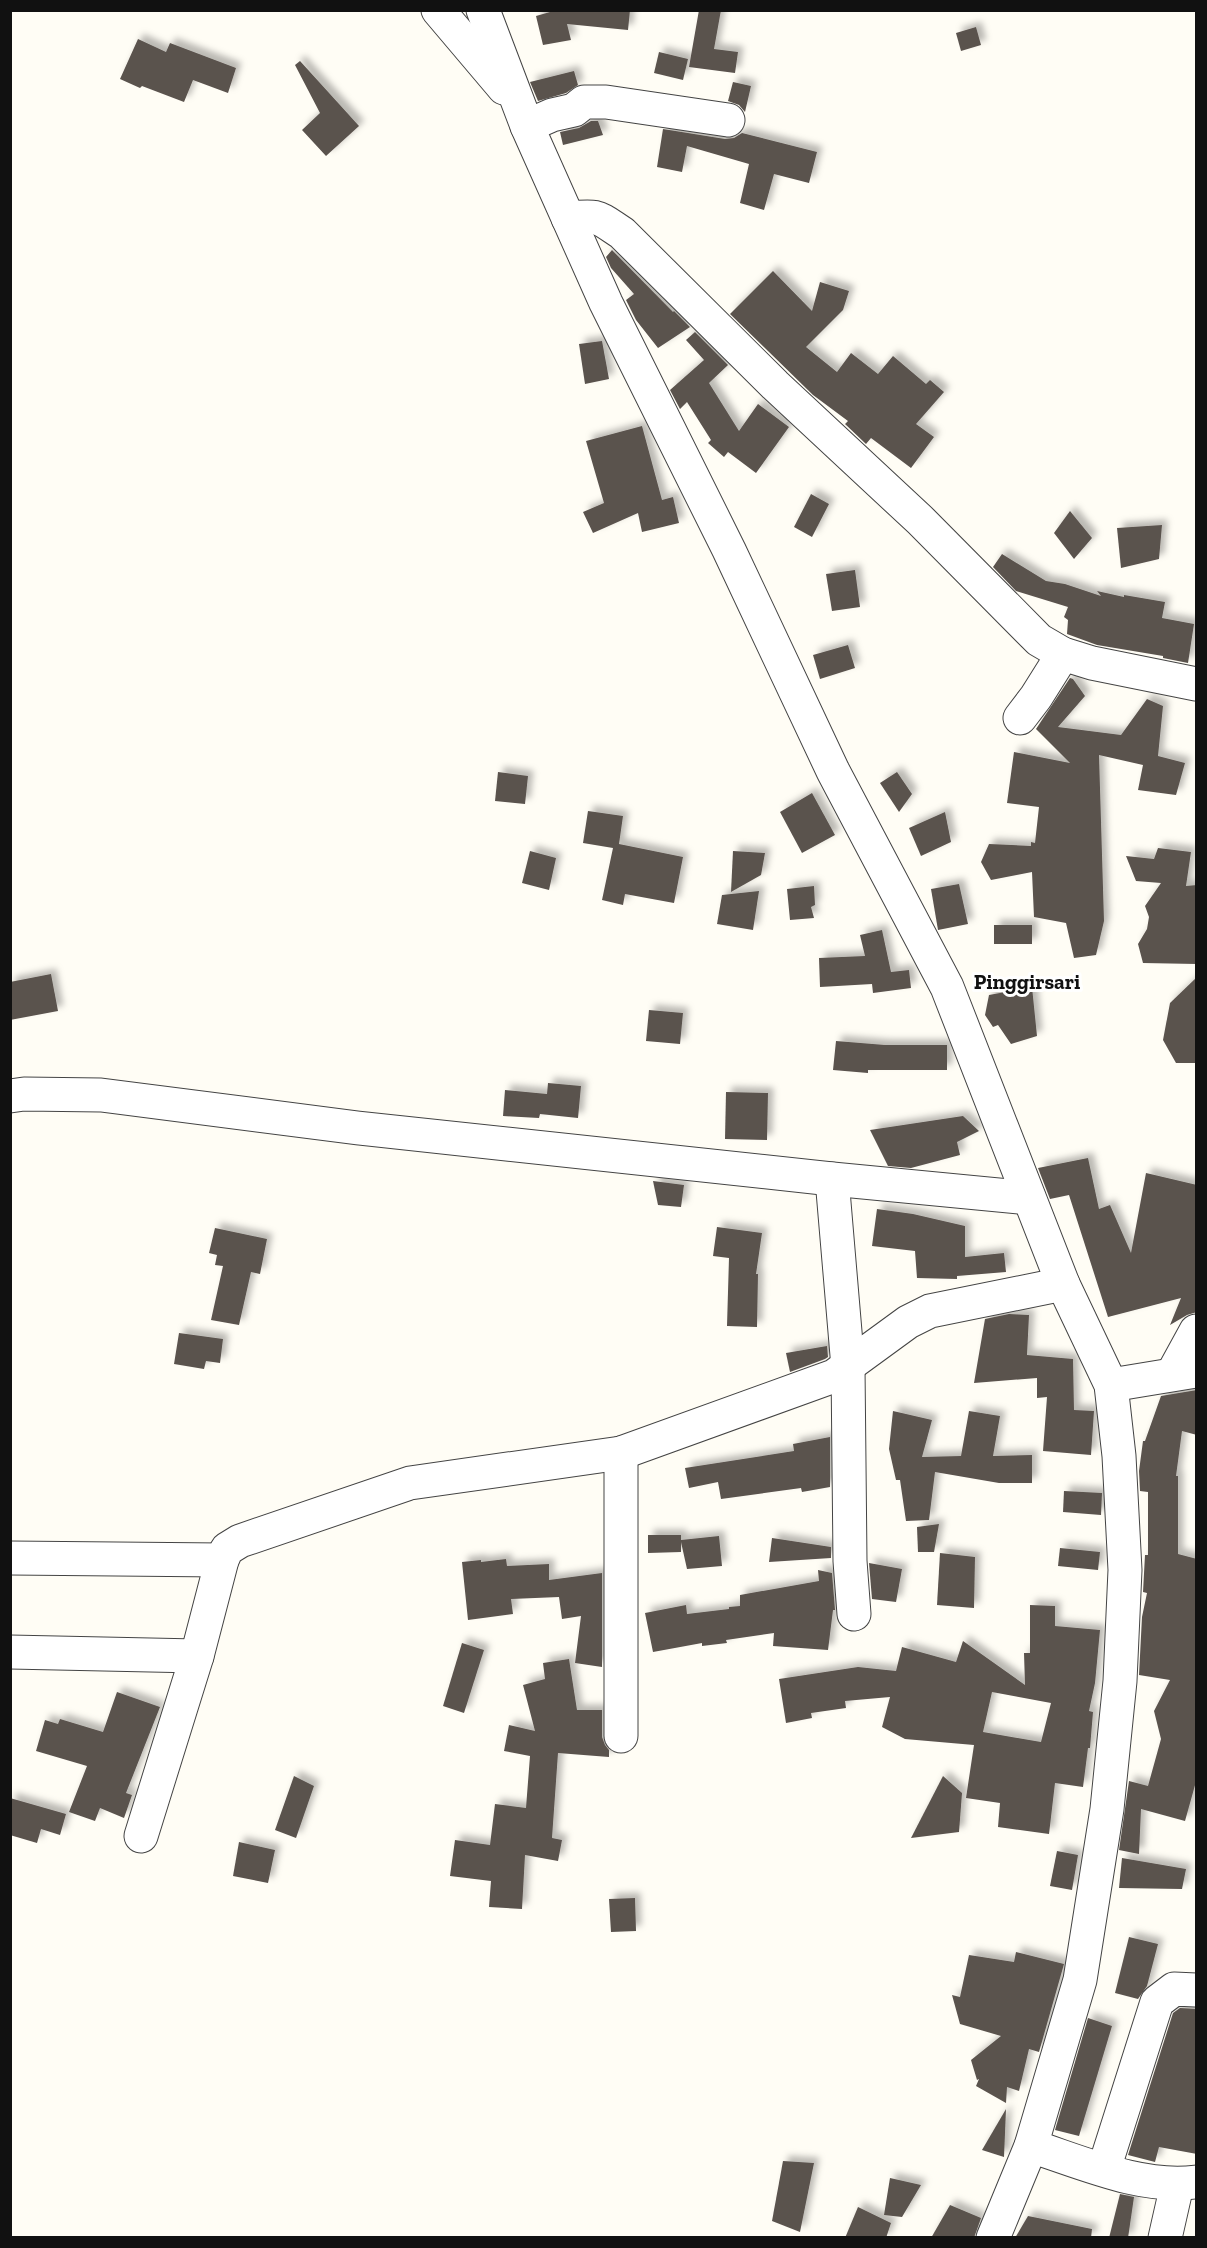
<svg xmlns="http://www.w3.org/2000/svg" width="1207" height="2248" viewBox="0 0 1207 2248" font-family="'Zilla Slab',serif">
	<style>
		.building { fill: #5a524d; fill-rule: evenodd; filter: url(#shadow) }
		.lines { fill: none; stroke-linecap: round; stroke-linejoin: round }
		.minor-casing { stroke: #444; stroke-width: 35 }
		.minor { stroke: #fff; stroke-width: 33 }
		.labels { text-anchor: middle; dominant-baseline: central; stroke-width: 6; stroke-linejoin: round; paint-order: stroke }
		.quarter-label { font-size: 21px; font-weight: bold; fill: #111; stroke: #fff }
	</style>
	<defs>
		<filter id="shadow"><feDropShadow dx="5.5" dy="-5.5" stdDeviation="3" flood-color="#0004"/></filter>
	</defs>
	<rect width="100%" height="100%" fill="#fffdf5"/>
	<g class="building">
		<polygon points="557,10 564,10 564,12 565,10 630,10 628,30 567,24 571,40 543,45 536,16"/>
		<polygon points="699,10 721,10 714,49 738,52 735,73 689,67"/>
		<polygon points="976,27 981,45 961,51 956,33"/>
		<polygon points="138,39 166,52 170,43 236,68 228,93 193,80 184,102 142,86 140,88 120,79"/>
		<polygon points="659,52 688,59 683,80 654,73"/>
		<polygon points="300,61 359,126 326,156 302,130 320,113 295,65"/>
		<polygon points="574,71 578,85 566,93 538,101 530,82"/>
		<polygon points="733,82 751,86 745,112 739,105 728,101"/>
		<polygon points="591,121 598,121 603,135 563,145 560,132 579,128"/>
		<polygon points="663,129 725,139 734,138 742,133 817,152 809,183 774,174 764,210 740,203 749,164 687,146 682,172 657,167"/>
		<polygon points="612,250 673,312 674,311 690,327 658,348 636,320 626,300 634,294 611,268 606,257"/>
		<polygon points="773,271 812,311 820,282 849,291 843,310 806,347 837,372 851,353 878,374 893,356 926,384 930,380 944,392 916,424 934,437 911,468 871,438 866,444 845,424 848,421 813,395 730,314"/>
		<polygon points="695,332 728,365 709,383 739,431 758,404 789,427 756,473 728,452 724,457 708,443 711,440 687,402 680,409 670,390 704,360 686,340"/>
		<polygon points="602,341 609,379 585,384 579,344"/>
		<polygon points="642,426 662,500 673,497 679,523 642,532 638,513 593,533 583,512 604,503 586,441"/>
		<polygon points="811,494 829,504 812,537 794,527"/>
		<polygon points="1070,511 1092,538 1074,559 1054,533"/>
		<polygon points="1162,525 1159,559 1121,568 1117,528"/>
		<polygon points="1002,554 1046,581 1065,584 1101,596 1097,591 1124,597 1124,595 1165,602 1162,618 1194,624 1188,663 1163,658 1163,656 1097,645 1067,634 1068,620 1064,617 1068,607 1016,591 993,567"/>
		<polygon points="855,570 860,607 832,611 826,574"/>
		<polygon points="848,645 855,668 820,679 813,655"/>
		<polygon points="1070,678 1073,679 1085,696 1058,727 1121,735 1147,699 1163,706 1158,756 1185,763 1176,795 1138,790 1143,765 1099,755 1104,921 1096,955 1074,958 1066,923 1034,917 1032,872 991,880 981,862 989,844 1031,846 1031,842 1035,843 1039,807 1007,803 1014,752 1070,763 1036,729"/>
		<polygon points="498,772 528,776 525,804 495,801"/>
		<polygon points="897,772 912,794 899,812 880,783"/>
		<polygon points="812,793 835,835 802,853 780,812"/>
		<polygon points="588,811 623,816 619,844 683,857 674,903 625,894 623,905 602,900 613,848 583,843"/>
		<polygon points="945,812 951,842 921,856 909,828"/>
		<polygon points="1158,848 1191,852 1186,886 1197,885 1197,964 1143,963 1138,944 1147,929 1149,917 1145,906 1161,883 1136,881 1126,856 1154,859"/>
		<polygon points="530,851 556,858 549,890 522,883"/>
		<polygon points="733,851 765,853 761,875 731,892"/>
		<polygon points="959,884 968,924 938,930 931,889"/>
		<polygon points="814,886 815,905 811,907 814,918 790,920 787,889"/>
		<polygon points="759,891 753,930 717,924 722,895"/>
		<rect x="994" y="925" width="38" height="19"/>
		<polygon points="882,930 891,972 909,970 911,988 873,993 872,984 820,987 819,958 865,956 860,935"/>
		<polygon points="51,974 58,1011 10,1020 10,982"/>
		<polygon points="1197,977 1197,1063 1176,1063 1163,1040 1170,1003"/>
		<polygon points="1032,987 1037,1036 1011,1044 998,1025 993,1027 985,1015 989,995"/>
		<polygon points="649,1010 683,1013 680,1044 646,1041"/>
		<polygon points="836,1041 885,1045 947,1045 947,1070 868,1070 868,1073 833,1070"/>
		<polygon points="548,1083 581,1086 578,1118 540,1114 539,1118 503,1116 505,1090 547,1094"/>
		<polygon points="726,1092 768,1093 767,1140 725,1139"/>
		<polygon points="963,1116 979,1131 957,1142 960,1155 911,1168 888,1166 870,1130"/>
		<polygon points="1088,1158 1099,1209 1110,1205 1131,1253 1146,1173 1197,1185 1197,1312 1187,1315 1170,1325 1181,1298 1108,1317 1069,1195 1050,1199 1038,1168"/>
		<polygon points="653,1181 684,1185 681,1207 658,1205"/>
		<polygon points="877,1209 913,1214 965,1226 965,1257 1004,1253 1006,1272 957,1276 957,1279 917,1278 915,1251 872,1246"/>
		<polygon points="717,1227 762,1233 756,1274 758,1274 757,1327 727,1326 729,1258 713,1256"/>
		<polygon points="215,1228 267,1239 260,1274 251,1272 239,1325 211,1320 223,1266 215,1265 217,1255 209,1253"/>
		<polygon points="1009,1314 1029,1315 1027,1355 1073,1359 1074,1410 1094,1411 1091,1455 1043,1451 1047,1397 1037,1398 1037,1378 974,1383 985,1319"/>
		<polygon points="179,1333 223,1339 220,1363 206,1361 204,1369 174,1364"/>
		<polygon points="827,1346 828,1357 825,1359 790,1372 786,1353"/>
		<polygon points="1197,1390 1197,1435 1182,1431 1176,1476 1178,1476 1178,1554 1197,1559 1197,1778 1185,1821 1141,1809 1139,1854 1119,1850 1129,1781 1148,1786 1161,1739 1154,1711 1170,1680 1139,1675 1142,1617 1147,1593 1143,1592 1145,1555 1148,1555 1148,1492 1140,1491 1139,1471 1143,1441 1145,1441 1161,1396"/>
		<polygon points="893,1411 932,1420 922,1457 961,1456 969,1411 1000,1416 993,1456 1032,1455 1032,1483 999,1483 935,1472 929,1520 906,1521 900,1480 896,1480 889,1449"/>
		<polygon points="830,1437 830,1487 802,1492 801,1488 721,1499 718,1482 689,1488 685,1468 794,1451 793,1444"/>
		<polygon points="1064,1491 1102,1493 1101,1515 1063,1512"/>
		<polygon points="939,1524 934,1552 918,1552 917,1527"/>
		<polygon points="648,1535 681,1535 681,1540 719,1536 722,1566 687,1569 681,1542 681,1552 648,1553"/>
		<polygon points="772,1538 831,1547 831,1558 769,1562"/>
		<polygon points="1060,1548 1100,1552 1098,1570 1058,1566"/>
		<polygon points="940,1553 975,1557 974,1608 937,1605"/>
		<polygon points="506,1559 507,1566 549,1564 549,1580 602,1573 602,1667 575,1663 581,1616 562,1619 559,1597 511,1599 513,1614 468,1620 462,1562 481,1560 481,1562"/>
		<polygon points="869,1563 902,1569 896,1602 872,1599"/>
		<polygon points="818,1570 832,1573 835,1610 833,1610 828,1650 773,1646 774,1633 726,1640 727,1643 702,1646 702,1643 653,1652 645,1613 686,1605 687,1614 729,1609 729,1607 740,1606 740,1595 819,1581"/>
		<path d="M1030,1605L1055,1606V1626L1100,1630L1095,1683L1089,1711L1093,1712L1090,1748H1088L1083,1787L1055,1783L1049,1834L998,1827L1000,1803L966,1798L974,1745L905,1739L882,1727L890,1697L845,1701L846,1708L811,1713L812,1718L786,1723L779,1679L858,1667L896,1671L902,1647L956,1662L963,1641L1025,1685L1024,1653H1030ZM992,1692L1051,1703L1041,1742L983,1732Z"/>
		<polygon points="462,1643 484,1650 464,1713 443,1706"/>
		<polygon points="569,1659 577,1710 602,1710 602,1737 605,1745 609,1750 609,1757 558,1753 552,1838 562,1840 558,1861 525,1855 522,1909 489,1907 491,1881 450,1876 455,1840 490,1845 495,1804 526,1808 530,1756 504,1751 509,1725 535,1731 523,1685 545,1679 543,1663"/>
		<polygon points="117,1692 160,1707 126,1793 132,1795 124,1818 100,1808 95,1821 69,1812 87,1766 36,1751 45,1720 58,1724 60,1719 103,1732"/>
		<polygon points="294,1776 314,1786 296,1838 275,1830"/>
		<polygon points="943,1776 962,1793 959,1832 911,1838"/>
		<polygon points="10,1798 66,1814 60,1835 41,1829 37,1843 10,1835"/>
		<polygon points="239,1842 275,1850 268,1883 233,1876"/>
		<polygon points="1057,1851 1078,1855 1072,1890 1050,1886"/>
		<polygon points="1122,1858 1186,1869 1182,1889 1119,1888"/>
		<polygon points="635,1898 636,1931 611,1932 609,1899"/>
		<polygon points="1129,1937 1158,1944 1147,1986 1138,1999 1115,1993"/>
		<polygon points="1016,1952 1064,1964 1039,2052 1029,2049 1019,2091 1007,2087 1006,2103 976,2086 979,2079 977,2080 971,2060 1001,2036 960,2024 952,1995 960,1997 969,1955 1014,1962"/>
		<polygon points="1180,2008 1197,2009 1197,2154 1159,2147 1155,2162 1128,2155 1173,2013"/>
		<polygon points="1088,2018 1112,2026 1079,2136 1055,2130"/>
		<polygon points="1006,2109 1004,2157 982,2150"/>
		<polygon points="783,2161 814,2163 800,2232 772,2221"/>
		<polygon points="890,2178 921,2185 902,2217 884,2215"/>
		<polygon points="1120,2194 1134,2197 1128,2238 1109,2238"/>
		<polygon points="950,2205 981,2218 974,2238 931,2238"/>
		<polygon points="858,2207 891,2223 886,2238 845,2238"/>
		<polygon points="1028,2216 1092,2229 1091,2238 1015,2238"/>
	</g>
	<g class="lines">
		<defs>
			<g id="minor">
				<polyline points="438,10 504,88"/>
				<polyline points="483,10 527,126 606,303 729,550 833,771 947,987 1063,1284 1111,1385 1119,1456 1125,1570 1120,1681 1107,1809 1080,1980 1031,2146 993,2238"/>
				<polyline points="527,126 552,115 574,110 584,102 606,102 728,120"/>
				<path d="M568,218C600,215 596,216 622,233L775,385L920,520L1039,640L1063,654L1092,663L1196,684"/>
				<polyline points="1020,718 1036,697 1063,654"/>
				<polyline points="10,1096 24,1094 101,1095 358,1128 832,1179 1029,1198"/>
				<polyline points="832,1179 848,1367 850,1561 854,1614"/>
				<polyline points="1173,1373 1196,1331"/>
				<polyline points="1111,1385 1196,1371"/>
				<polyline points="10,1558 222,1560"/>
				<polyline points="10,1652 197,1656"/>
				<polyline points="621,1736 621,1453"/>
				<polyline points="141,1836 197,1656 222,1560 227,1549 240,1541 410,1483 621,1453 834,1376 908,1322 930,1311 1063,1284"/>
				<path d="M1031,2146C1084,2163 1141,2189 1196,2182"/>
				<polyline points="1104,2169 1157,2002 1174,1989 1196,1990"/>
				<polyline points="1165,2238 1177,2185"/>
			</g>
		</defs>
		<use href="#minor" class="minor-casing"/>
		<use href="#minor" class="minor"/>
	</g>
	<g class="labels">
		<g class="quarter-label">
			<text x="1027" y="981">Pinggirsari</text>
		</g>
	</g>
	<rect width="1207" height="2248" fill="none" stroke="#111111" stroke-width="24"/>
</svg>
